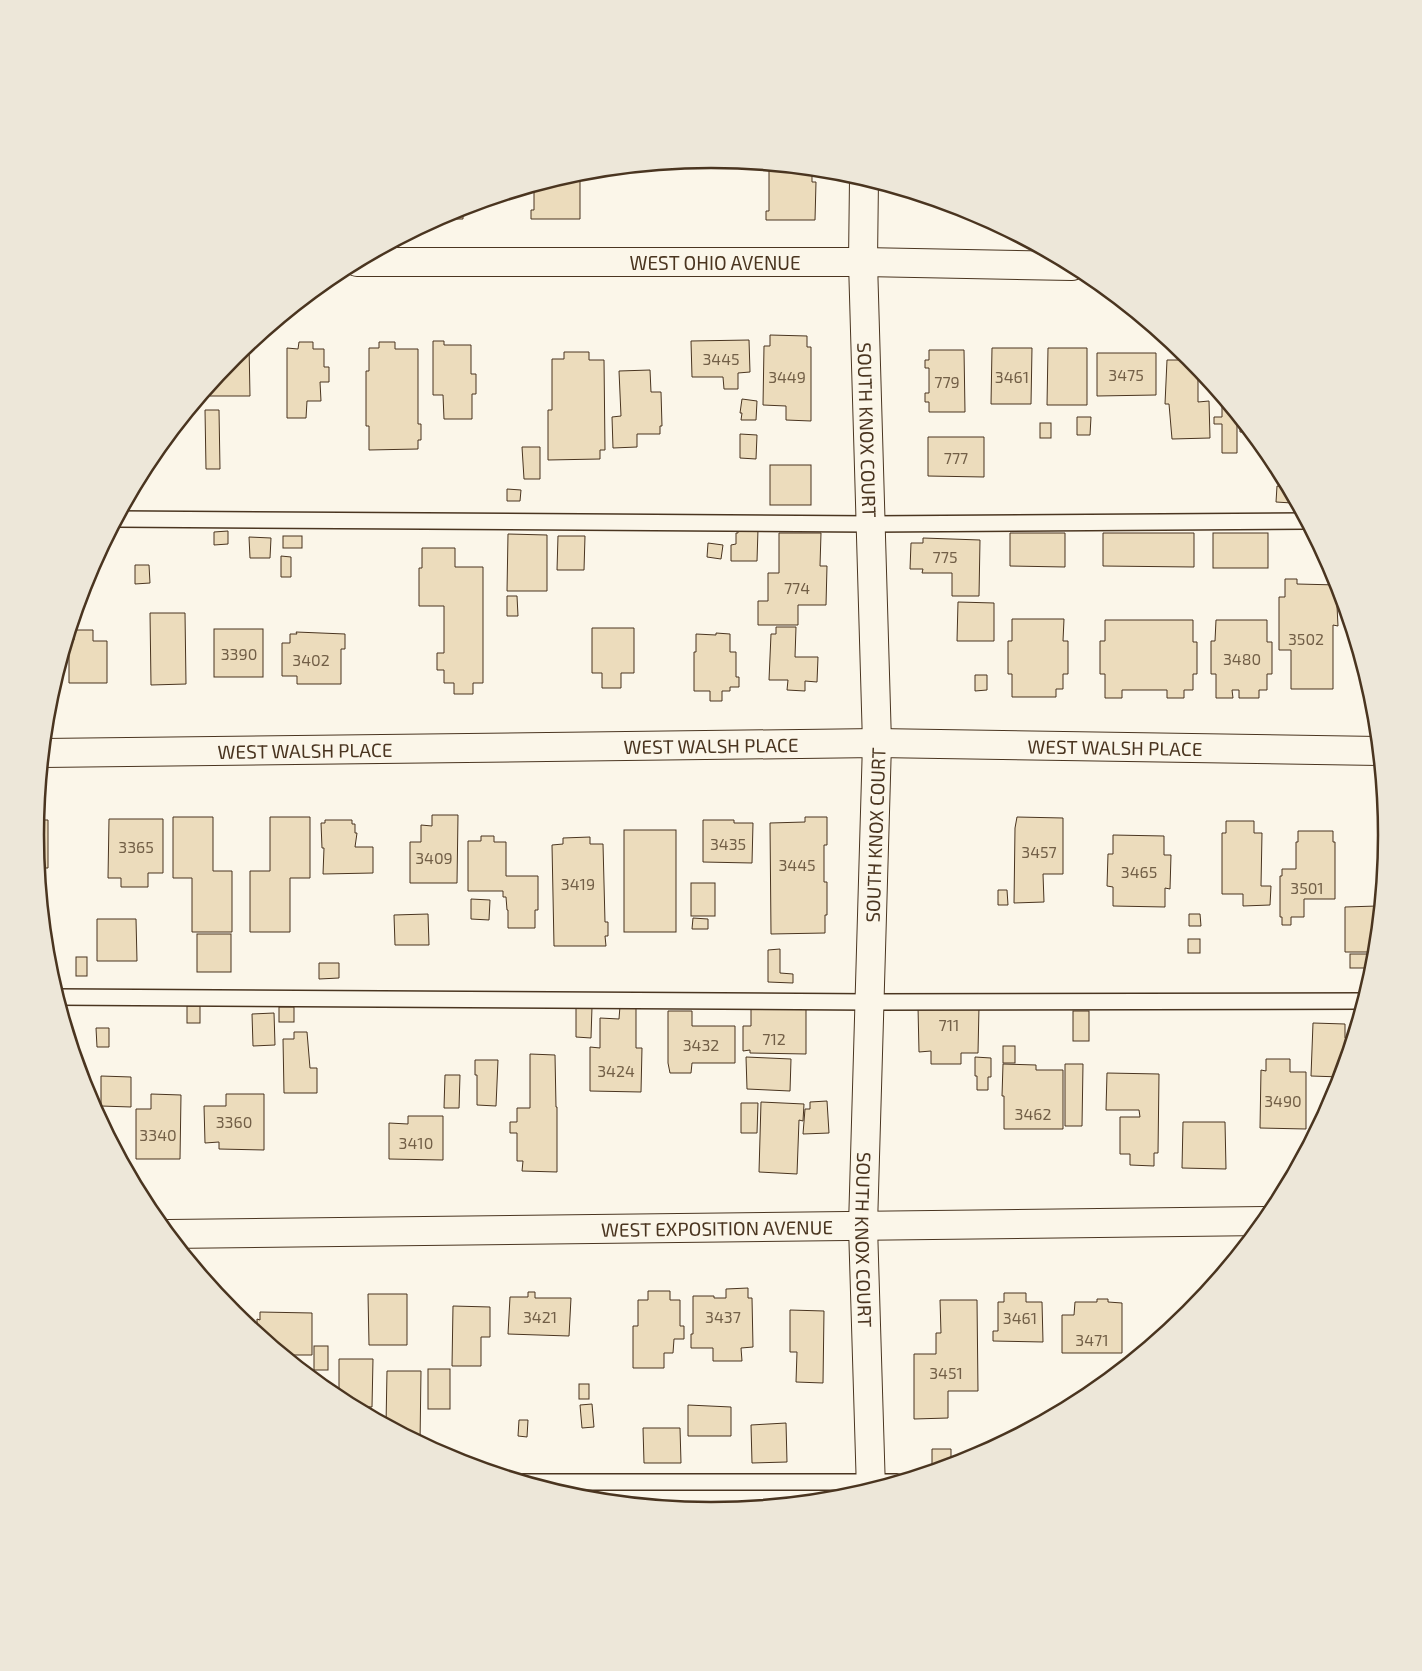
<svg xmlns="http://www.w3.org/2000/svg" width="1422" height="1671" viewBox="0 0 1422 1671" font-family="'Exo 2',sans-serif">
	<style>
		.building { fill: #ecdcbc; stroke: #4a3520 }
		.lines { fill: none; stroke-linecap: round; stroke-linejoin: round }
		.lane-casing { stroke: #4a3520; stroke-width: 18 }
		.street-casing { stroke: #4a3520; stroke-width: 30 }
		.secondary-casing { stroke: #4a3520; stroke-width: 30 }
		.lane { stroke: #fbf6e9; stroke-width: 15 }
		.street { stroke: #fbf6e9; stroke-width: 28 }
		.secondary { stroke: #fbf6e9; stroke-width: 28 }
		.labels { text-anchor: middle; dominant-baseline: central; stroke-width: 4; stroke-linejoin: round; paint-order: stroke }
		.number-label { font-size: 16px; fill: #725f47 }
		.street-label { font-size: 19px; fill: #4a3520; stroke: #fbf6e9 }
		.rim { fill: none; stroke: #4a3520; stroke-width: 2.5 }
	</style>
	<rect width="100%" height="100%" fill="#fbf6e9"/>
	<g class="building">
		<polygon points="769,165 812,169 812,182 816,182 815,220 766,220 766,211 769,211"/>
		<polygon points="577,173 577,181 580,181 580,219 531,219 531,210 534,210 534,186"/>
		<polygon points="930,199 950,205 930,204"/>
		<polygon points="460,209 463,210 463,219 437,219"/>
		<polygon points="770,335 807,336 807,347 811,347 811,421 786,420 786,406 763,405 764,346 770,346"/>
		<polygon points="749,340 750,372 738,373 738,389 724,389 723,377 692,377 691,341"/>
		<polygon points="433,341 444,341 444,345 471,345 471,374 476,374 476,394 472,394 472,419 444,419 443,395 433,395"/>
		<polygon points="299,342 313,342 313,349 324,349 324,367 329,367 329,382 320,382 321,401 307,401 306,418 287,418 287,348 298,349"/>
		<polygon points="379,342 395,342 395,349 418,349 418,424 421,424 421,440 418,440 418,449 369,450 369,426 366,426 366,371 369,371 369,348 379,348"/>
		<polygon points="249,344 250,396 210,396 210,386 233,357"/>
		<polygon points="992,348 1032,348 1031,404 991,404"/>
		<polygon points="1048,348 1087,348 1087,405 1047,405"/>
		<polygon points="929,350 964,350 965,412 929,412 929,402 925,402 925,393 929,393 929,368 925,368 925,360 929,360"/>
		<polygon points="564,352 589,352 589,360 604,360 605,450 600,450 600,459 548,460 548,410 552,410 552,359 564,359"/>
		<polygon points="1097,353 1156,353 1156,395 1097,396"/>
		<polygon points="1167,360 1191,360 1198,369 1198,402 1209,401 1210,438 1172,439 1169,404 1165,404"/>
		<polygon points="650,370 651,392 661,392 662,426 660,426 660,434 637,434 637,447 613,448 612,417 621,416 619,371"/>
		<polygon points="742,399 757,401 756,420 741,420 742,413 740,413"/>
		<polygon points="1222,403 1227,403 1237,416 1237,453 1222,453 1222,424 1214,424 1214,417 1222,417"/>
		<polygon points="205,410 219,410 220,469 206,469"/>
		<polygon points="1077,417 1091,417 1090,435 1077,435"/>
		<polygon points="1240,420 1251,433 1240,432"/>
		<rect x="1040" y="423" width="11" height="15"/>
		<polygon points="740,434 757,435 756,459 740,458"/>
		<polygon points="928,437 984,437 984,477 928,476"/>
		<polygon points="522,447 540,447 540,479 524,479"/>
		<rect x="770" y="465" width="41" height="40"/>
		<polygon points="1277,486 1287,487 1293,496 1292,503 1276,502"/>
		<polygon points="507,489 521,490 520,501 507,501"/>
		<polygon points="738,528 758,529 757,561 731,561 731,545 736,544 736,533 738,533"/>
		<polygon points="228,531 228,544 214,545 214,532"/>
		<polygon points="779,533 821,533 820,566 827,566 826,605 798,605 798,625 758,625 758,601 768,601 768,573 779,573"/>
		<polygon points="1010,533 1065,533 1065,567 1010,566"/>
		<polygon points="1103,533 1194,533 1194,567 1103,566"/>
		<rect x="1213" y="533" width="55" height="35"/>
		<polygon points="508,534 547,535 547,591 507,591"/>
		<rect x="283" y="536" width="19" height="12"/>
		<polygon points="558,536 585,536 584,570 557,570"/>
		<polygon points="249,537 271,538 270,558 250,558"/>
		<polygon points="923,538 980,540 979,596 952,596 952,573 922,573 923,569 910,569 911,543 923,543"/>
		<polygon points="708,543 723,545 721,559 707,557"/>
		<polygon points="422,548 455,548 455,567 483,567 483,683 473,683 473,694 454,694 454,683 444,683 444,670 437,670 437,653 444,653 444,606 419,606 419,568 422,568"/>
		<polygon points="281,556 291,557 291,577 281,577"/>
		<polygon points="135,565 149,565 150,583 135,584"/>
		<polygon points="1285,579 1297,579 1297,584 1338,585 1344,606 1337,606 1338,626 1333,625 1333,689 1291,689 1291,650 1279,650 1279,597 1285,597"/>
		<polygon points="507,596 517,596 518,616 507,616"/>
		<polygon points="958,602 994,603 994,641 957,641"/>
		<polygon points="150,613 185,613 186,684 151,685"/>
		<polygon points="1012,619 1064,619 1063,641 1068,641 1068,674 1063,674 1063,689 1056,689 1056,697 1012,697 1012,674 1008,674 1008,641 1012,641"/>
		<polygon points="1105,620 1193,620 1193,642 1197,642 1197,674 1193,674 1193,690 1184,690 1184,698 1167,698 1167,690 1122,690 1122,698 1105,698 1105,674 1100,674 1100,641 1105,641"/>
		<polygon points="1216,620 1267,620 1267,642 1272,642 1272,674 1267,674 1267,690 1259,690 1259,698 1239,698 1239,690 1232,690 1233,698 1216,698 1216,674 1211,674 1211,641 1215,641"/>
		<polygon points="776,627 796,627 795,657 818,657 817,682 805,681 805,691 787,690 788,680 769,680 771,634 776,634"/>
		<polygon points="592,628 634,628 634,673 621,673 621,688 602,688 602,673 592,673"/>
		<rect x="214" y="629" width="49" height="48"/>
		<polygon points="74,630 93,630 93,641 107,641 107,683 69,683 69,640 74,640"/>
		<polygon points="296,632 345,634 345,649 341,649 341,684 297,684 297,676 282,676 282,643 290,643 290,634 297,634"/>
		<polygon points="716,633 730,634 730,652 736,652 736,677 739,677 739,687 730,687 730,691 722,691 722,701 710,701 710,691 694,691 694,652 696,652 696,634 716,635"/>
		<polygon points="975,675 987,675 987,690 975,691"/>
		<polygon points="38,809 39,809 39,820 48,820 48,868 38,868 35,835"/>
		<polygon points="432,815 458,815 457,883 410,883 410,842 421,842 421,825 432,826"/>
		<polygon points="173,817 213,817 213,871 232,871 232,932 192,932 192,878 173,878"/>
		<polygon points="270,817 310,817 310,878 290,878 290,932 250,932 250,871 270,871"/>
		<polygon points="805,817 827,817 827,845 824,845 824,882 827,882 827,915 825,915 825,933 771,934 770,823 805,822"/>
		<polygon points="1017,817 1063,818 1063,874 1043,874 1044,902 1014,903 1015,828"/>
		<polygon points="109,819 163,819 163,873 148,873 148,887 121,887 121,878 108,878"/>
		<polygon points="325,820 352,820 352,824 355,824 355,833 357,833 355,847 373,847 373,873 323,874 324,848 322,848 321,823 325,823"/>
		<polygon points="703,820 734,820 734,823 753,823 752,863 703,862"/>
		<polygon points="1226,821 1254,821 1254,833 1262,833 1261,886 1271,886 1270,905 1243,906 1243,894 1222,894 1222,833 1226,833"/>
		<rect x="624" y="830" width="52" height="102"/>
		<polygon points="1298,831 1333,831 1333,842 1335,842 1335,899 1304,899 1304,917 1291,917 1291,925 1282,925 1282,917 1280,917 1280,876 1282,876 1282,869 1296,869 1296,842 1298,842"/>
		<polygon points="1113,835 1164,836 1164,855 1171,855 1170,889 1165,888 1165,907 1113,906 1113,887 1107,886 1108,854 1113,854"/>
		<polygon points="481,836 494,836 494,842 506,842 506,876 538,876 538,910 535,910 535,928 508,928 508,910 507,910 506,897 503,897 503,891 468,891 468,841 481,841"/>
		<polygon points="590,837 590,844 603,844 605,922 608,922 608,936 605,936 606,946 554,946 552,845 563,844 563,838"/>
		<rect x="691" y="883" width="24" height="33"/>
		<polygon points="998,890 1007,890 1008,905 998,905"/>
		<polygon points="471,899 490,900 489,920 471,919"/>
		<polygon points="1377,906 1378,931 1376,952 1345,952 1345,907"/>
		<polygon points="428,914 429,945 395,945 394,915"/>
		<polygon points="1189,914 1200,914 1201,926 1189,926"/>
		<polygon points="693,918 708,919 708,929 692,929"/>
		<polygon points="97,919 136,919 137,961 97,961"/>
		<rect x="197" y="934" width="34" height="38"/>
		<rect x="1188" y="939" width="12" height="14"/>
		<polygon points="780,949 780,973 793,974 793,983 768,982 768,950"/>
		<rect x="1350" y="954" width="21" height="14"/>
		<rect x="76" y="957" width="11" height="19"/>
		<polygon points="319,963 339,963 339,978 319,979"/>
		<polygon points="806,1005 806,1054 750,1053 750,1050 743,1051 743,1026 751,1026 751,1006"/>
		<rect x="187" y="1006" width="13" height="17"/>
		<polygon points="620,1006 636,1006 636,1048 642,1048 641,1092 590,1091 590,1047 600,1048 600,1018 619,1019"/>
		<rect x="279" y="1007" width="15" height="15"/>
		<polygon points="576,1007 592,1007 591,1038 576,1037"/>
		<polygon points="918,1007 979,1007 978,1053 961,1053 961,1064 931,1064 931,1051 919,1052"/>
		<polygon points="668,1011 692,1011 692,1026 735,1026 735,1063 692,1063 691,1073 670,1073 668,1063"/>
		<rect x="1073" y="1011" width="16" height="30"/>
		<polygon points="274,1013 275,1045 253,1046 252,1014"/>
		<polygon points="1313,1023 1345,1024 1345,1038 1352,1038 1352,1041 1341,1077 1311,1076"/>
		<polygon points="96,1028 109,1028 109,1047 97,1047"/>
		<polygon points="294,1032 307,1032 310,1068 317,1068 317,1093 284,1093 283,1039 294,1039"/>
		<rect x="1003" y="1046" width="12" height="17"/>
		<polygon points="530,1054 555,1055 556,1107 557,1107 557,1172 522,1171 523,1161 517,1161 517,1133 510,1133 510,1122 517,1122 517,1108 530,1108"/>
		<polygon points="746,1057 791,1059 790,1091 747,1089"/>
		<polygon points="975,1057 991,1058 991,1077 988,1077 988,1090 977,1090 977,1076 975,1076"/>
		<polygon points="1266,1059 1290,1059 1290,1072 1306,1072 1306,1129 1260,1128 1261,1070 1266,1071"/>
		<polygon points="475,1060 498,1060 496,1106 477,1105 477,1075 475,1075"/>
		<polygon points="1003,1064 1036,1065 1036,1070 1063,1070 1063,1129 1004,1129 1004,1096 1002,1096"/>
		<polygon points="1065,1064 1083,1064 1082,1126 1065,1126"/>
		<polygon points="1107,1073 1159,1074 1158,1153 1154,1153 1154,1166 1130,1165 1130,1154 1120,1154 1120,1117 1140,1117 1139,1110 1106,1110"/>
		<polygon points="445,1075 460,1075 459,1108 444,1108"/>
		<polygon points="101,1076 131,1077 131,1107 101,1106"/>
		<polygon points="151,1094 181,1095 180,1159 136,1159 136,1109 151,1109"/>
		<polygon points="226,1094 264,1094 264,1150 219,1149 219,1142 205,1143 204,1106 226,1106"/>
		<polygon points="827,1101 829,1133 803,1134 805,1109 810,1109 810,1102"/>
		<polygon points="761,1102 804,1104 803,1121 799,1120 797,1174 759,1172"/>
		<polygon points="741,1103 758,1103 757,1133 741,1133"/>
		<polygon points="408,1116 443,1116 443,1160 389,1159 389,1123 408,1124"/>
		<polygon points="1183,1122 1225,1122 1226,1169 1182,1168"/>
		<polygon points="748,1288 748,1298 752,1298 753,1347 741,1348 742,1361 713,1361 713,1348 691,1348 691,1334 693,1334 693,1296 714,1296 714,1298 726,1298 726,1289"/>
		<polygon points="648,1291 670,1291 670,1300 680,1300 680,1326 684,1326 684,1339 674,1339 673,1353 664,1353 664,1368 633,1368 633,1326 638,1326 638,1300 648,1300"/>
		<polygon points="528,1292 535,1292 535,1298 571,1298 569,1336 508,1334 510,1297 528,1297"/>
		<polygon points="1004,1293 1026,1293 1026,1302 1042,1302 1043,1342 993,1341 993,1331 998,1331 998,1302 1004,1302"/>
		<polygon points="368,1294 407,1294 407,1345 369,1345"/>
		<polygon points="1097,1299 1108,1299 1108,1302 1122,1303 1122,1353 1062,1353 1062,1315 1074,1315 1075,1302 1097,1302"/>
		<polygon points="940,1300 977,1300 978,1391 948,1391 948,1418 914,1419 914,1354 936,1354 936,1333 941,1333"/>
		<polygon points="226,1305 239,1305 239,1319 233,1313"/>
		<polygon points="453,1306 490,1307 490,1337 481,1337 481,1366 452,1366"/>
		<polygon points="790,1310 824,1311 823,1383 796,1382 797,1352 790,1352"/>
		<polygon points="260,1312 312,1313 312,1355 283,1355 257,1333 257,1319 260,1320"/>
		<rect x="314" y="1346" width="14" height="24"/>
		<polygon points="339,1359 373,1359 372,1407 352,1406 339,1399"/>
		<rect x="428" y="1369" width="22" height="40"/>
		<polygon points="387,1371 421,1371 420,1443 386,1425"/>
		<rect x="579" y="1384" width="10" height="15"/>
		<polygon points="592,1404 594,1427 582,1428 580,1405"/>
		<polygon points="688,1405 731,1407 731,1436 688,1436"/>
		<polygon points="519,1420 528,1420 527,1437 518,1436"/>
		<polygon points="786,1423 787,1462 752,1463 751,1425"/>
		<polygon points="643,1428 680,1428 681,1463 644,1463"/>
		<polygon points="932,1449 951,1449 951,1466 932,1467"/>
		<polygon points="812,1496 830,1496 830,1500 812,1502"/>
	</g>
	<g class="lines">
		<defs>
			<g id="lane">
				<polyline points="118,519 871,524 1306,521"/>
				<polyline points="57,997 870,1002 1364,1001"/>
				<polyline points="523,1482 897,1482"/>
			</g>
			<g id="street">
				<path id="s1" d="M864,179L863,262L877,743L863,1226L871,1490"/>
				<path id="s2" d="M357,262H863L1072,266"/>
				<path id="s3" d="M43,753L877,743L1379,751"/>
			</g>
			<g id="secondary">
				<path id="s4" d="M168,1234L1265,1221"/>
			</g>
		</defs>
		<use href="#lane" class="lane-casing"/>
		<use href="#street" class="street-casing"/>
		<use href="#secondary" class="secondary-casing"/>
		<use href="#lane" class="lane"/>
		<use href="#street" class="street"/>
		<use href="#secondary" class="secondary"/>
	</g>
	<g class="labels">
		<g class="number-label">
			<text x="721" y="358">3445</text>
			<text x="1126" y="374">3475</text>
			<text x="787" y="376">3449</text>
			<text x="1012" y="376">3461</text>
			<text x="947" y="381">779</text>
			<text x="956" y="457">777</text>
			<text x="945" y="556">775</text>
			<text x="797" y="587">774</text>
			<text x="1306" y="638">3502</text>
			<text x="239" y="653">3390</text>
			<text x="1242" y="658">3480</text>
			<text x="311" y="659">3402</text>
			<text x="728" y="843">3435</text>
			<text x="136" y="846">3365</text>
			<text x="1039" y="851">3457</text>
			<text x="434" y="857">3409</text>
			<text x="797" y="864">3445</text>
			<text x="1139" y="871">3465</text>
			<text x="578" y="883">3419</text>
			<text x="1307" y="887">3501</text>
			<text x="949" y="1024">711</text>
			<text x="774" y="1038">712</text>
			<text x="701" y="1044">3432</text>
			<text x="616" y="1070">3424</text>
			<text x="1283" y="1100">3490</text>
			<text x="1033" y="1113">3462</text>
			<text x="234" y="1121">3360</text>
			<text x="158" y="1134">3340</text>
			<text x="416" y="1142">3410</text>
			<text x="540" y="1316">3421</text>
			<text x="723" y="1316">3437</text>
			<text x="1020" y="1317">3461</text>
			<text x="1092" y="1339">3471</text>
			<text x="946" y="1372">3451</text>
		</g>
		<g class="street-label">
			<text stroke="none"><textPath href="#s2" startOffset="358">WEST OHIO AVENUE</textPath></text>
			<text stroke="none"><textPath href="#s1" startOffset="251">SOUTH KNOX COURT</textPath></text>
			<text stroke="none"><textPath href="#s3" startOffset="668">WEST WALSH PLACE</textPath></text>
			<text stroke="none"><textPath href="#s3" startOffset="1072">WEST WALSH PLACE</textPath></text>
			<text stroke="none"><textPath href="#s3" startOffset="262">WEST WALSH PLACE</textPath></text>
			<text transform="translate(875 835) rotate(-88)">SOUTH KNOX COURT</text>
			<text stroke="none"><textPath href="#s4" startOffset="549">WEST EXPOSITION AVENUE</textPath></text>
			<text stroke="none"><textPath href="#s1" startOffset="1061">SOUTH KNOX COURT</textPath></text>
		</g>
	</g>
	<path d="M0 0H1422V1671H0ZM44 835a667 667 0 1 1 1334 0a667 667 0 1 1-1334 0Z" fill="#ede7d9" fill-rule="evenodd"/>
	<path class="rim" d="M44 835a667 667 0 1 1 1334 0a667 667 0 1 1-1334 0Z"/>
</svg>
